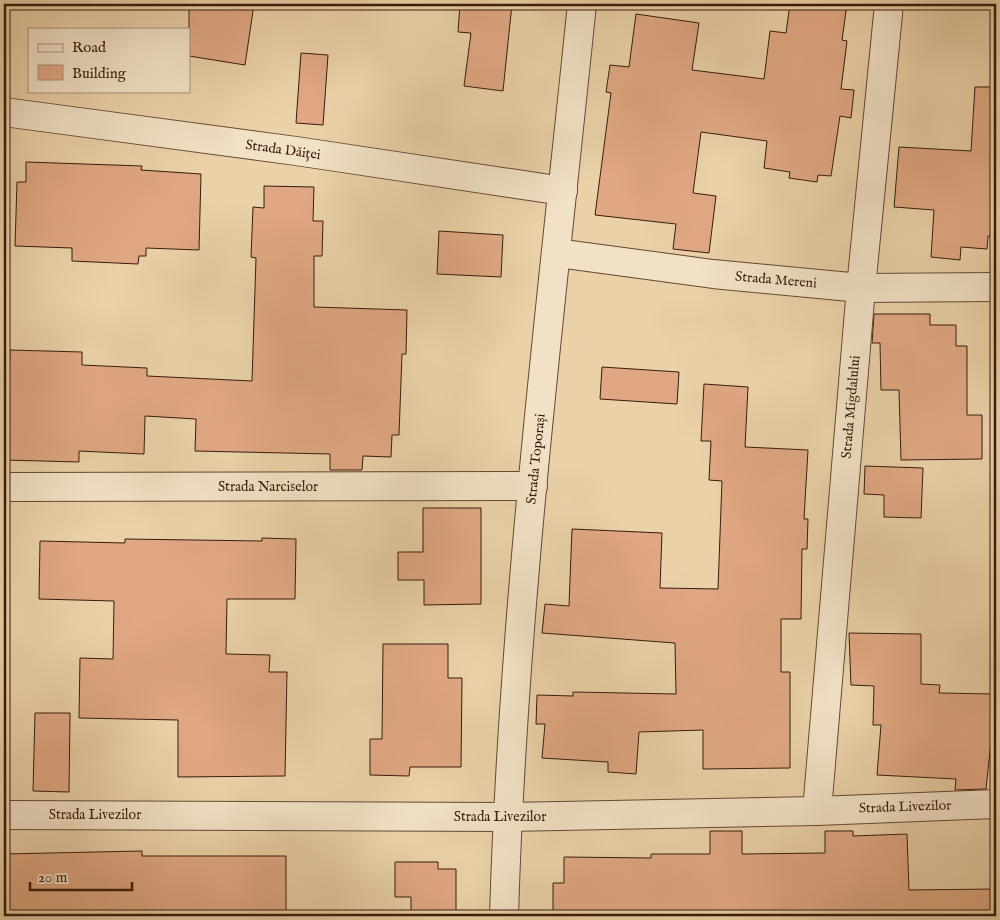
<svg xmlns="http://www.w3.org/2000/svg" width="1000" height="920" viewBox="0 0 1000 920" font-family="'IM FELL English',serif">
	<style>
		.building { fill: #e0a882; stroke: #381b0e }
		.lines { fill: none; stroke-linecap: round; stroke-linejoin: round }
		.street-casing { stroke: #644834; stroke-width: 30 }
		.street { stroke: #f1e1c6; stroke-width: 28 }
		.labels { text-anchor: middle; dominant-baseline: central; stroke-width: 4.5; stroke-linejoin: round; paint-order: stroke }
		.street-label { font-size: 14px; fill: #381b0e; stroke: #f1e1c6 }
	</style>
	<rect width="100%" height="100%" fill="#ead1a7"/>
	<filter id="stains"><feTurbulence type="fractalNoise" baseFrequency=".004" numOctaves="4"/><feColorMatrix values="0 0 0 0 .2 0 0 0 0 .09 0 0 0 0 .02 0 0 0 .5 -.17"/></filter>
	<radialGradient id="worn" r=".72"><stop offset=".6" stop-color="#630" stop-opacity="0"/><stop offset="1" stop-color="#630" stop-opacity=".3"/></radialGradient>
	<g class="building">
		<polygon points="189,4 254,4 245,65 189,56"/>
		<polygon points="460,4 512,4 503,91 464,86 471,33 458,32"/>
		<polygon points="790,4 847,4 842,40 847,41 841,89 854,90 851,118 840,116 831,176 818,175 817,182 789,178 790,172 764,168 767,141 701,132 693,193 716,196 709,253 673,249 676,224 595,215 611,93 606,92 610,65 629,67 636,14 699,23 692,70 764,79 770,31 786,33"/>
		<polygon points="301,53 328,55 323,125 296,123"/>
		<polygon points="975,87 996,87 996,237 988,236 987,249 961,247 960,260 931,257 934,210 894,207 899,147 971,151"/>
		<polygon points="26,162 142,166 141,170 201,174 199,250 146,248 146,256 139,256 138,264 72,261 72,248 15,246 17,182 26,182"/>
		<polygon points="264,186 314,187 313,221 323,221 322,256 314,256 314,307 407,310 406,354 402,354 399,435 392,435 391,457 363,456 362,470 330,470 330,454 195,451 196,419 145,416 144,454 79,451 79,462 4,460 4,381 9,381 10,350 82,352 82,365 147,368 147,376 252,381 256,258 251,257 253,207 264,208"/>
		<polygon points="439,231 503,235 501,277 437,274"/>
		<polygon points="874,314 930,314 930,325 956,325 956,346 967,346 967,415 982,415 982,459 901,460 899,390 881,390 880,343 872,343"/>
		<polygon points="602,367 679,372 677,404 600,399"/>
		<polygon points="704,384 748,387 745,447 808,450 804,519 808,519 807,549 802,549 801,619 781,619 781,672 790,672 790,768 703,769 703,730 639,732 636,774 608,772 608,762 542,758 545,724 536,724 537,695 573,696 573,692 676,694 675,643 542,633 545,604 569,606 572,529 662,533 660,588 718,589 722,481 709,480 711,441 701,441"/>
		<polygon points="865,466 923,468 921,518 884,517 884,495 864,494"/>
		<polygon points="423,508 481,508 481,604 424,605 424,580 398,580 398,552 423,552"/>
		<polygon points="262,538 296,539 295,599 227,599 226,654 270,655 269,672 287,672 285,776 178,777 178,720 79,718 80,658 113,659 114,601 39,599 40,541 125,543 125,539 262,541"/>
		<polygon points="849,633 921,634 921,684 940,685 939,693 996,694 986,789 955,790 956,779 877,775 881,725 873,725 874,686 851,685"/>
		<polygon points="383,644 448,644 448,678 462,678 461,767 410,767 409,776 370,775 370,739 382,739"/>
		<polygon points="35,713 70,713 69,792 33,791"/>
		<polygon points="710,831 742,831 742,854 825,853 825,831 853,831 853,836 907,834 909,890 996,889 996,916 711,916 711,913 553,913 553,883 564,883 564,857 651,858 651,854 710,854"/>
		<polygon points="142,851 142,856 286,856 286,916 4,916 4,854"/>
		<polygon points="395,862 438,862 438,869 456,869 456,916 411,916 411,897 395,897"/>
	</g>
	<g class="lines">
		<defs>
			<g id="street">
				<polyline points="4,112 296,151 563,191"/>
				<polyline points="557,253 713,274 861,288 996,287"/>
				<polyline points="4,487 533,486"/>
				<polyline points="817,811 861,288 889,4"/>
				<polyline points="4,815 507,817 817,811 996,804"/>
				<path d="M504,916C513,611 551,307 582,4"/>
			</g>
		</defs>
		<use href="#street" class="street-casing"/>
		<use href="#street" class="street"/>
	</g>
	<g class="labels">
		<g class="street-label">
			<text transform="translate(283 150) rotate(8)">Strada Dăiței</text>
			<text transform="translate(776 280) rotate(5)">Strada Mereni</text>
			<text transform="translate(851 407) rotate(-85)">Strada Migdalului</text>
			<text transform="translate(536 459) rotate(-84)">Strada Toporași</text>
			<text x="268" y="487">Strada Narciselor</text>
			<text transform="translate(905 807) rotate(-2)">Strada Livezilor</text>
			<text x="95" y="815">Strada Livezilor</text>
			<text x="500" y="817">Strada Livezilor</text>
		</g>
	</g>
	<rect width="1000" height="920" fill="none" stroke="#ead1a7" stroke-width="20"/>
	<rect x="5" y="5" width="990" height="910" fill="none" stroke="#381b0e" stroke-width="2.5"/>
	<rect x="10" y="10" width="980" height="900" fill="none" stroke="#381b0e"/>
	<rect x="28" y="28" width="162" height="65" fill="#f1e1c6" stroke="#a7927c"/>
	<rect x="38" y="44" width="25" height="8" fill="#f1e1c6" stroke="#a7927c"/>
	<text x="72" y="52" font-size="15" fill="#381b0e">Road</text>
	<rect x="38" y="65" width="25" height="15" fill="#e0a882" stroke="#a7927c"/>
	<text x="72" y="78" font-size="15" fill="#381b0e">Building</text>
	<path d="M30 882v8h102v-8" fill="none" stroke="#381b0e" stroke-width="2.5"/>
	<text x="38" y="882" font-size="15" fill="#381b0e" stroke="#f1e1c6" stroke-width="4" paint-order="stroke">20 m</text>
	<rect width="100%" height="100%" filter="url(#stains)"/>
	<rect width="100%" height="100%" fill="url(#worn)"/>
</svg>
